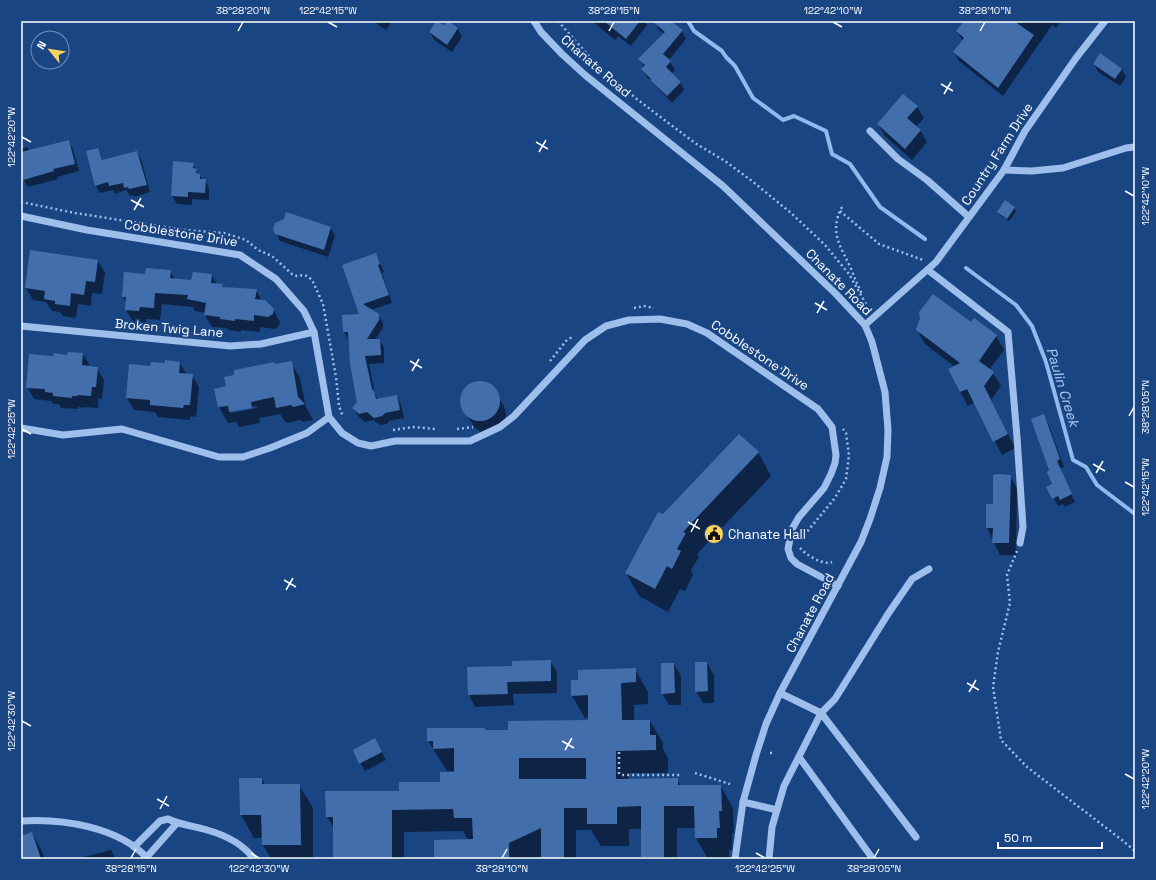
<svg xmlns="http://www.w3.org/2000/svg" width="1156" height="880" viewBox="0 0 1156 880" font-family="'Space Grotesk',sans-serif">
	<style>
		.shadow { fill: #0007; fill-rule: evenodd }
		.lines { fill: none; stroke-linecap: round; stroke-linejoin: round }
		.stream { stroke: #91b9ed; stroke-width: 4 }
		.building { fill: #426fac; fill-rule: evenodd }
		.path { stroke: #9ebfeb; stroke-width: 2.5; stroke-dasharray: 2 3; stroke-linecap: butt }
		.minor { stroke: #9ebfeb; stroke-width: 7 }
		.ticks { fill: none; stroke: #fff; stroke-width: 1.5 }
		.labels { text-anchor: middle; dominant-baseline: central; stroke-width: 4; stroke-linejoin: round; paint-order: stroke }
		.street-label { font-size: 13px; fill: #fff; stroke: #1a4583 }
		.poi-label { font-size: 13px; fill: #fff; stroke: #1a4583; text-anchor: start }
		.water-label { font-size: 14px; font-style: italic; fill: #aac9f3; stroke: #1a4583 }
		.neatline { fill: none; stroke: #fff; stroke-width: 1.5 }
		.ticks-label { font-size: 10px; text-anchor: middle; fill: #fff }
	</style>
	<rect width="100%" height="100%" fill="#1a4583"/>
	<g class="shadow">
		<polygon points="376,21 392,21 386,30 377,24"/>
		<polygon points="592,21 644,21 647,25 631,46 618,36 615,40"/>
		<polygon points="656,21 670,21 682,31 686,39 669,60 675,70 671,74 680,82 684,90 672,103 647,77 642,69 644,67 640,59 664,34 659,30 655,22"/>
		<polygon points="982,21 1061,21 1056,28 1052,25 1003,96 959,61 954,52 963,41 957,32"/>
		<polygon points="448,22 458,29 462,37 452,52 434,40 430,32 444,27"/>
		<polygon points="1094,64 1122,69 1126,77 1120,86 1098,72"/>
		<polygon points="917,107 924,118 916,127 920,130 927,142 912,160 885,136 878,124"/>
		<polygon points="69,141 73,149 79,171 57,177 58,179 28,187 24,180 21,168 21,149 27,147 30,151"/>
		<polygon points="98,149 103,161 137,152 141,159 150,192 134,197 133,195 130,196 126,190 115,194 113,190 100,193 96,186"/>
		<polygon points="193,164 199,175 203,180 205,180 209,188 209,200 192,199 192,205 177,204 172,196"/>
		<polygon points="1014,208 1016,212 1009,221 1000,215 998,212"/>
		<polygon points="331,228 335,236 328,257 280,241 276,233"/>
		<polygon points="376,254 384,272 382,273 392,303 371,310 378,315 383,323 383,328 375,340 379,340 384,347 384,363 369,364 375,394 378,400 397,396 401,404 404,418 389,421 387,424 380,425 373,420 365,422 358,416 353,408 358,402 348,339 344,332 361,315 343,265"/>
		<polygon points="98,261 105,273 102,294 92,293 91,306 78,304 76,318 63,316 60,312 52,311 46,302 33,300 26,288"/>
		<polygon points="170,271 175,279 192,281 212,275 217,285 222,285 224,288 256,290 262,301 273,309 280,322 279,326 275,329 260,327 260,332 241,330 241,332 228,330 227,328 212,327 205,315 205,313 195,311 193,307 162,304 160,320 146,319 146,323 133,322 126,310 127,303 123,297 146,275"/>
		<polygon points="971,324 996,336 1004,350 989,370 993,373 1001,386 991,400 1015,448 1002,455 975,402 968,406 960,392 949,369 955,367 925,344 917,330"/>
		<polygon points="83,354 90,366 97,368 104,380 102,399 98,398 98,408 85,407 84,408 78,407 78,409 61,408 59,404 53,404 51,401 34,399 27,387 54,357"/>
		<polygon points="180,363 186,374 192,375 199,387 196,417 190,416 190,420 158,417 155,412 134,410 127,398 151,367"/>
		<path d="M291,363L300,378L306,407L313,420L303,422L301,420L286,423L280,414L259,418L260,423L239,427L236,422L228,423L219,407L215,390L227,387L276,365ZM257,406V408L231,413V410Z"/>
		<polygon points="478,383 486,384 492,388 504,406 506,413 505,420 488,433 481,432 475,428 463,410 461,403 462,396 466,389 471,385"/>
		<polygon points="1043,415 1048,423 1064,467 1060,468 1075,502 1065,507 1063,504 1058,506 1048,487 1054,484"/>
		<polygon points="758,452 771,476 697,554 699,557 691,570 693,575 685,591 680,589 668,612 639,596 626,573 663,515"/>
		<polygon points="1010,476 1017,488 1016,555 1000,555 987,528 994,505"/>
		<polygon points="550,661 557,672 557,693 513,694 514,705 475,707 469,695 513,667"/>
		<polygon points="707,663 714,675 714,703 703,703 696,691"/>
		<polygon points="674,664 681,676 681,705 669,705 662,693"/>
		<polygon points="635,669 648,692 648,704 634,705 634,721 650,721 663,743 663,749 668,758 668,773 629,773 629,780 677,779 681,786 721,786 733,808 734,833 732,833 732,850 729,850 729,859 708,859 696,838 696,828 677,828 677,859 643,859 642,829 629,829 629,846 601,846 591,830 576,830 576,859 542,859 542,856 534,859 435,859 468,840 463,831 404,832 404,859 334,859 334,828 327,817 400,792 441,783 455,773 455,771 447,771 428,741 484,729 486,731 509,731 589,721 589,718 585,718 572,696 579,681"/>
		<polygon points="379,747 386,760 365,771 360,763"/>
		<polygon points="262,779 265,785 299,785 313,808 313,859 271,859 263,845 263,838 254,838 241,815"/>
		<polygon points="32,833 41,849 45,859 21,859 21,837"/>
		<polygon points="111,850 116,859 76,859"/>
	</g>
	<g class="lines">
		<g class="stream">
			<polyline points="688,21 694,31 722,51 726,57 735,66 753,98 783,120 794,116 826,131 832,154 850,164 880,207 925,239"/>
			<polyline points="966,268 1016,305 1032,326 1046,362 1073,460 1086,467 1097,485 1135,514"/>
		</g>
	</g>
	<g class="building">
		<polygon points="436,21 444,25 448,21 458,28 447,45 429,32"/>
		<polygon points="604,21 640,21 626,39"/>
		<polygon points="652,21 671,21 683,30 663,54 671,61 666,67 681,82 667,96 650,80 651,79 641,69 645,65 638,59 665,32"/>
		<polygon points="964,21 1014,21 1034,35 998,88 953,52 964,38 956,31"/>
		<polygon points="1100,53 1122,69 1115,79 1093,64"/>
		<polygon points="903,94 918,106 907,118 921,130 905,149 877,124"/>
		<polygon points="69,140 75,164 53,169 54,171 23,180 21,172 21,152"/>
		<polygon points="98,148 102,160 137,151 147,185 129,189 128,187 124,188 123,183 109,186 108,182 95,186 86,151"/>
		<polygon points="173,161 194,163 193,168 197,169 196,173 200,174 200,179 206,179 205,193 188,192 188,197 171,196"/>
		<polygon points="1005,200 1015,207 1007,219 997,212"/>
		<polygon points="286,212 331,227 324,250 275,234 273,229 275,223 284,219"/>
		<polygon points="30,250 98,260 95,282 86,281 84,295 71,293 70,306 55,304 55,301 44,299 45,291 25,288"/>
		<polygon points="376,253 380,264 378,265 389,295 363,304 379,314 379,320 367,339 380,339 381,355 365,356 372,389 374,391 376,399 397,395 400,410 385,413 382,416 374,418 367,412 359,414 352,408 357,402 350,364 348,332 343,332 342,315 359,314 342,265"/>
		<polygon points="146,268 171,270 170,278 191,280 193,272 212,274 211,283 223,284 222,287 257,289 255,299 265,300 274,309 273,314 268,317 254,315 254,321 235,319 235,321 220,319 220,317 204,315 206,303 187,299 188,295 155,293 154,308 140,307 139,311 125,310 126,297 122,297 124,272 145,274"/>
		<polygon points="933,294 971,322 974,318 997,335 979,361 994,372 984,386 1008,434 993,442 967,389 960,392 948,369 960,363 916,330 920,318 919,312"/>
		<polygon points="68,352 83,353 82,365 98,367 96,387 92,387 91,396 78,395 78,396 72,396 72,398 53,396 53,393 45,392 45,389 26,388 29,354 53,356 54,353 67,355"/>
		<polygon points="165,360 180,362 179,373 193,374 190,405 184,405 183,408 150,405 150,400 126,398 129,364 150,366 151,362 165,363"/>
		<polygon points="292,361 298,397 305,404 293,407 291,405 276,408 274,397 251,402 252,408 229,412 228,406 218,407 214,389 226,386 224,377 234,375 234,370 275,362 275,364"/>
		<circle cx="480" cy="401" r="20"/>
		<polygon points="1044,414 1060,459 1057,461 1072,494 1060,500 1058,496 1052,499 1046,487 1052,484 1047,472 1049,470 1031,419"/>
		<polygon points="739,434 759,452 683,532 686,533 677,549 681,551 672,569 667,566 655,589 625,573 658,512 663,514"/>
		<polygon points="998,474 1011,475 1009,543 992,543 993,528 986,528 986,504 993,504 993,475"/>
		<polygon points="551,660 551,681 507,682 508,694 468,695 467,667 512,666 512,661"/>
		<polygon points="695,662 707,662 708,691 695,692"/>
		<polygon points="661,663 674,663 675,693 661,694"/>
		<path d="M636,668V682L621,683L622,720H650V735H656V750L616,751V779L678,778V785H721L722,811H719L720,828H717V838H695L694,806H664V857H641V806L617,807V824H587V808H564V859H541V828L509,843V859H434V840L473,839L472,818H454L453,809L392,810V859H333V817H326L325,791H399V782H440V772H454V748L433,749V741H427V728H485V730H508V721L588,720V695L571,696V680H578V670ZM519,758H586V779H519Z"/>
		<polygon points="375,738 382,752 359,764 353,750"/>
		<polygon points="239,778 262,778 262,784 300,784 301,845 262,845 261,815 240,815"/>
		<polygon points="32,832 41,859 21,859 21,836"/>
	</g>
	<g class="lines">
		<g class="path">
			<polyline points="558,21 596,64 638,100 695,143 725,161 752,181 791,213 825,245 849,274 866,304"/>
			<polyline points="21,202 75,213 184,230 224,233 246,240 258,250 272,256 292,274 297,276 304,275 309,277 313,282 323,304 336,377 339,406 343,417"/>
			<path d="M842,207C828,233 842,248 852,271C855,279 858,286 862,294"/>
			<polyline points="840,211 879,244 923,260"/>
			<polyline points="634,308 644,306 654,308"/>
			<path d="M747,347C764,352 777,365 791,376"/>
			<polyline points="550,361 566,341 572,337"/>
			<polyline points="457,429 473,427"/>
			<polyline points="393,430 413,427 436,429"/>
			<polyline points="801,539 835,498 846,479 849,455 846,433 843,429"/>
			<path d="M800,548C805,554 823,566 832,562"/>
			<polyline points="1017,551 1007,575 1010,603 998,652 993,687 1001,740 1027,767 1122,840 1135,851"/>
			<polyline points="619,752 619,773 621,775 678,775 682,776"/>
			<polyline points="770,753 773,753"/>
			<polyline points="695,773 730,784"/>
		</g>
		<g class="minor">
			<polyline points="534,21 541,32 562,54 585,75 723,186 836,294 865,325 872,342 885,392 888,430 887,457 880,488 870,519 861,542 780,693 766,724 756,755 743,802 735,859"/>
			<polyline points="870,131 898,159 927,180 969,217"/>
			<polyline points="1004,170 1032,171 1063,168 1126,148 1135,147"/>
			<polyline points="21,216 87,230 240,255 276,279 304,311 314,332 329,417 342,433 358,443 371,446 395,441 470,441 500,427 514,416 585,340 606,326 629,320 660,319 687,324 707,333 818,409 832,427 836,455 835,463 831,474 824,488 799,517 792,529 788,549 791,558 797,564 838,586"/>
			<polyline points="928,270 1008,332 1017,437 1023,527 1020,543"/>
			<polyline points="865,325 936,262 1004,170 1025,131 1076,58 1105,21"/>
			<polyline points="21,326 230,346 261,344 314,332"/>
			<polyline points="21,428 63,435 122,429 219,457 243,457 270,448 307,433 329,417"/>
			<polyline points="780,693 821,713 916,837"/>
			<polyline points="799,757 873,859"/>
			<polyline points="743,802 777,810"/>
			<path d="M21,821C61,818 120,827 148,859"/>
			<path d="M134,847L160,821L168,819C180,825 194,826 207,830C225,835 243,844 254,859"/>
			<polyline points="146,858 177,823"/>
			<polyline points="769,859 772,827 784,786 821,713 835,699 888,614 912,579 929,569"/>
		</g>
	</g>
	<path class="ticks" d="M328,22L337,27M833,22L842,27M238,31L243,22M609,31L614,22M980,31L985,22M941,84L953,91M944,94L951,82M22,137L31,142M536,142L548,149M539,152L546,140M1125,191L1134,196M131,200L144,207M134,210L141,198M815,303L827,310M817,313L824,301M410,361L422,368M412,371L419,359M1129,416L1134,407M22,429L31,434M1093,464L1105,471M1096,473L1103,461M1125,482L1134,487M688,522L700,529M691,532L698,519M284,580L296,587M286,590L293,578M967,683L979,690M969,692L976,680M22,721L31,726M562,741L574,748M565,750L572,738M1125,774L1134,779M157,799L169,806M160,809L167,796M251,853L259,858M756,853L765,858M131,858L136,849M502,858L507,849M874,858L879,849"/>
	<defs>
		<symbol id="civic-disc" viewBox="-11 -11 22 22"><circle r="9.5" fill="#fed35a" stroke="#1a4583"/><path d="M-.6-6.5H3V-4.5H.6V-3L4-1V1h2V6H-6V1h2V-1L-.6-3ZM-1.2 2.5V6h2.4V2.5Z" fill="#111"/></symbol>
	</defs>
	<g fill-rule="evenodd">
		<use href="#civic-disc" x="703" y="523" width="22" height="22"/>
	</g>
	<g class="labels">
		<g class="street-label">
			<text transform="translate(596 66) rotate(41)">Chanate Road</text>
			<text transform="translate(997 154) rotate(-57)">Country Farm Drive</text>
			<text transform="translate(181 233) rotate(9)">Cobblestone Drive</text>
			<text transform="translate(839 282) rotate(45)">Chanate Road</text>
			<text transform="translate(169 328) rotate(5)">Broken Twig Lane</text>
			<text transform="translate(760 355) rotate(34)">Cobblestone Drive</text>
			<text transform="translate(810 613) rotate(-62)">Chanate Road</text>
		</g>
		<g class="poi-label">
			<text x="728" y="534">Chanate Hall</text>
		</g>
		<g class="water-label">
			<text transform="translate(1063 387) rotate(73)">Paulin Creek</text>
		</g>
	</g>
	<rect width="1156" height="880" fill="none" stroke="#1a4583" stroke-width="44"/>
	<g transform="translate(50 50) rotate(300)"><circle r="19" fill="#1a4583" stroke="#768fb5"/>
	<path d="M0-3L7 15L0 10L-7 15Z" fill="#fed35a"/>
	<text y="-6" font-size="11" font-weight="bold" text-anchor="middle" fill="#ffffff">N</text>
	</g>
	<path d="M998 842v6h104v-6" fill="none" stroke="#ffffff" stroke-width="2"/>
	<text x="1004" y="842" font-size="12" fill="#ffffff" stroke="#1a4583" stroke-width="3" paint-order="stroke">50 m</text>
	<rect x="22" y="22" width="1112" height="836" class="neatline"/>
	<g class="ticks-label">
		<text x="243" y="14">38°28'20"N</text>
		<text x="328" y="14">122°42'15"W</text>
		<text x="614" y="14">38°28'15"N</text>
		<text x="833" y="14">122°42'10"W</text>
		<text x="985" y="14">38°28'10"N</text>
		<text transform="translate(11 137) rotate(-90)" y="4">122°42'20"W</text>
		<text transform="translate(1145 196) rotate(-90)" y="4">122°42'10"W</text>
		<text transform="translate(1145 407) rotate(-90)" y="4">38°28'05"N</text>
		<text transform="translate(11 429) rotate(-90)" y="4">122°42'25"W</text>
		<text transform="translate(1145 487) rotate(-90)" y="4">122°42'15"W</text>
		<text transform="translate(11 721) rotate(-90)" y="4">122°42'30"W</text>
		<text transform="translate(1145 779) rotate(-90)" y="4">122°42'20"W</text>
		<text x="131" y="872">38°28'15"N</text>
		<text x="259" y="872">122°42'30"W</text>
		<text x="502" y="872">38°28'10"N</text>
		<text x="765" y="872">122°42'25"W</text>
		<text x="874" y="872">38°28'05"N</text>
	</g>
</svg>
